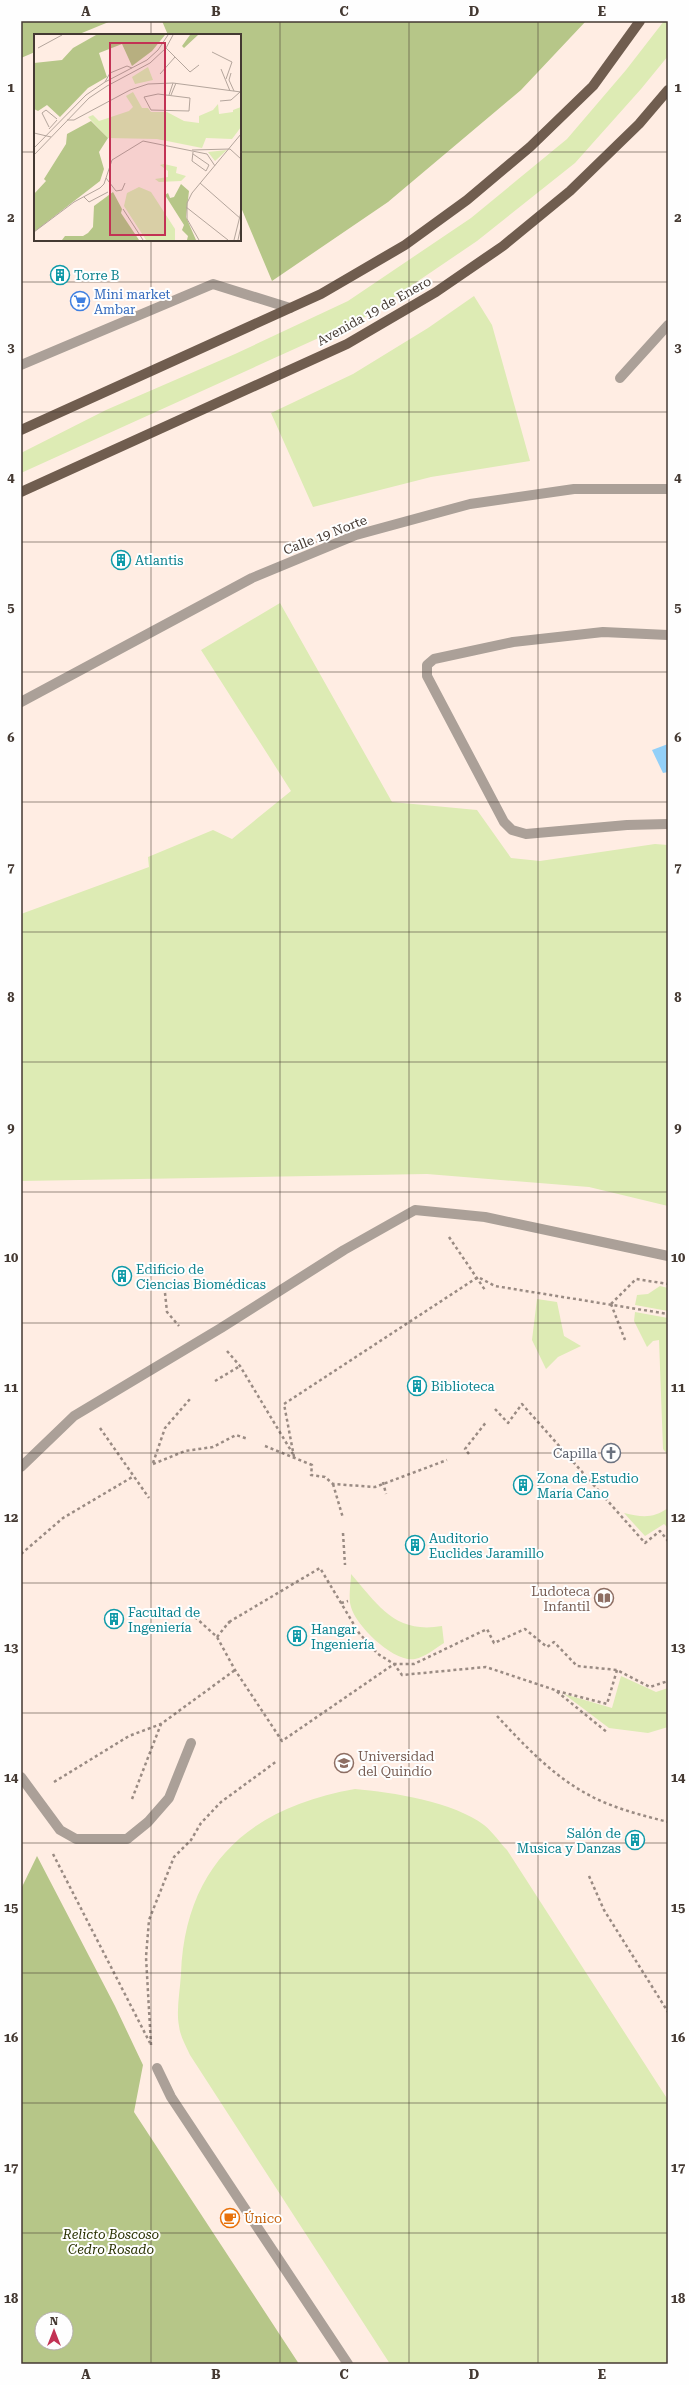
<svg xmlns="http://www.w3.org/2000/svg" width="689" height="2385" viewBox="0 0 689 2385" font-family="'Roboto Serif',serif">
	<style>
		.green { fill: #ddebb4 }
		.forest { fill: #b6c688; fill-rule: evenodd }
		.water { fill: #93d0f8 }
		.lines { fill: none; stroke-linecap: round; stroke-linejoin: round }
		.path { stroke: #9a8b83; stroke-width: 2.5; stroke-dasharray: 3 3; stroke-linecap: butt }
		.service { stroke: #aba098; stroke-width: 10 }
		.pedestrian { stroke: #aba098; stroke-width: 10 }
		.tertiary { stroke: #aba098; stroke-width: 10 }
		.primary { stroke: #705d4f; stroke-width: 10 }
		.grid { fill: none; stroke: #443932; stroke-width: 1; stroke-opacity: 0.55 }
		.labels { text-anchor: middle; dominant-baseline: central; stroke-width: 4; stroke-linejoin: round; paint-order: stroke }
		.culture-label { font-size: 13px; fill: #0d838f; stroke: #fefefe; text-anchor: start }
		.shop-label { font-size: 13px; fill: #366cbe; stroke: #fefefe; text-anchor: start }
		.street-label { font-size: 13px; fill: #443932; stroke: #fefefe }
		.worship-label { font-size: 13px; fill: #5b616d; stroke: #fefefe; text-anchor: end }
		.education-label { font-size: 13px; fill: #785e54; stroke: #fefefe; text-anchor: end }
		.food-label { font-size: 13px; fill: #c56008; stroke: #fefefe; text-anchor: start }
		.park-label { font-size: 13px; font-style: italic; fill: #293102; stroke: #fefefe }
		.inset-road { fill: none; stroke: #b4a59c; stroke-width: 1 }
		.view { fill: #c23254; fill-opacity: 0.15; stroke: #c23254; stroke-width: 2 }
		.inset-edge { fill: none; stroke: #443932; stroke-width: 2 }
		.neatline { fill: none; stroke: #443932; stroke-width: 1.5 }
		.grid-label { font-size: 13px; text-anchor: middle; font-weight: bold; fill: #443932 }
	</style>
	<rect width="100%" height="100%" fill="#ffede3"/>
	<g class="green">
		<polygon points="664,21 668,21 668,56 641,89 575,163 477,241 365,317 21,473 21,453 106,410 235,354 348,301 471,218 567,139 626,70"/>
		<polygon points="474,296 492,325 530,461 431,477 313,507 271,413 353,374 428,328"/>
		<polygon points="280,603 392,802 477,810 511,858 540,861 655,844 668,845 668,1206 589,1187 427,1174 21,1181 21,914 149,867 148,857 213,830 232,839 291,791 201,650"/>
		<polygon points="660,1286 668,1288 668,1311 635,1305 637,1295 648,1294"/>
		<polygon points="537,1299 557,1302 564,1336 581,1346 558,1357 546,1369 532,1340"/>
		<polygon points="635,1312 668,1318 668,1455 663,1449 659,1340 653,1341 647,1347 634,1321"/>
		<path d="M668,1508V1528L664,1524L645,1536L624,1513C641,1517 653,1519 668,1508Z"/>
		<path d="M351,1574C379,1606 395,1634 442,1626L444,1643C436,1648 425,1657 415,1659C394,1663 356,1626 351,1607C348,1598 351,1583 351,1574Z"/>
		<polygon points="621,1676 656,1692 668,1688 668,1727 648,1733 609,1728 564,1694 612,1708"/>
		<path d="M355,1789C392,1792 454,1802 484,1825C493,1832 500,1843 507,1850L668,2100V2364H390L190,2055C186,2046 180,2036 179,2026C176,2010 180,1991 181,1974C185,1864 251,1807 355,1789Z"/>
	</g>
	<g class="forest">
		<polygon points="21,21 111,21 77,35 35,35 35,52 21,58"/>
		<polygon points="162,21 586,21 521,90 388,202 272,281 240,205 240,35 168,35"/>
		<path d="M37,1856L115,2006L143,2065L134,2112L299,2364H21V1889ZM42,2319H66V2343H42Z"/>
	</g>
	<polygon class="water" points="668,744 668,772 663,773 652,750"/>
	<g class="lines">
		<g class="path">
			<polyline points="449,1237 485,1290"/>
			<polyline points="165,1293 167,1312 179,1326"/>
			<polyline points="611,1304 636,1279 668,1284"/>
			<polyline points="611,1304 625,1340"/>
			<polyline points="227,1351 240,1366 293,1454"/>
			<polyline points="215,1381 240,1366"/>
			<polyline points="495,1409 508,1423 522,1404 645,1543 660,1531 668,1541"/>
			<polyline points="100,1428 149,1498"/>
			<polyline points="265,1446 312,1465 311,1475 325,1477 333,1484 375,1487 447,1460"/>
			<polyline points="469,1454 465,1449 487,1421"/>
			<polyline points="294,1457 284,1404 478,1277 495,1286 668,1314"/>
			<polyline points="153,1463 165,1428 190,1399"/>
			<polyline points="153,1464 185,1451 213,1447 236,1435 248,1439"/>
			<polyline points="383,1482 386,1494"/>
			<polyline points="333,1484 343,1518"/>
			<polyline points="343,1533 345,1565"/>
			<polyline points="21,1554 63,1518 134,1476"/>
			<polyline points="341,1603 348,1601"/>
			<polyline points="195,1617 217,1637 235,1670 282,1741 394,1664 414,1664 487,1629 494,1643 525,1629 547,1647 554,1642 577,1666 617,1670 650,1687 668,1681"/>
			<polyline points="229,1622 320,1568 359,1633 378,1654 394,1664 402,1675 486,1667 555,1690 608,1733"/>
			<polyline points="217,1637 229,1622 231,1626"/>
			<polyline points="557,1691 607,1704 617,1670"/>
			<path d="M497,1716C524,1745 552,1775 587,1794C612,1808 641,1815 668,1822"/>
			<polyline points="54,1782 129,1736 161,1724 235,1670"/>
			<polyline points="132,1799 161,1724"/>
			<polyline points="53,1854 150,2043"/>
			<polyline points="589,1876 604,1910 668,2012"/>
			<polyline points="151,2045 146,1957 149,1920 174,1857 191,1840 201,1823 221,1802 277,1761"/>
		</g>
		<g class="service">
			<polyline points="21,365 213,284 290,308"/>
			<polyline points="620,378 668,325"/>
			<polyline points="668,635 603,632 513,642 434,659 427,665 427,676 504,822 512,830 526,834 627,825 668,824"/>
			<polyline points="21,1467 74,1416 221,1328 344,1250 415,1210 485,1217 668,1256"/>
			<polyline points="21,1777 60,1830 76,1839 127,1839 148,1822 169,1798 191,1743"/>
		</g>
		<polyline class="pedestrian" points="157,2068 171,2097 348,2364"/>
		<polyline class="tertiary" points="21,702 252,578 356,535 470,504 574,489 668,489"/>
		<g class="primary">
			<polyline points="21,430 321,294 405,245 467,200 530,147 593,86 640,21"/>
			<polyline points="21,492 347,344 436,292 503,246 570,191 639,124 668,90"/>
		</g>
	</g>
	<path class="grid" d="M151,21V35M280,21V2364M409,21V2364M538,21V2364M21,152H35M240,152H668M151,240V2364M21,282H668M21,412H668M21,542H668M21,672H668M21,802H668M21,932H668M21,1062H668M21,1192H668M21,1323H668M21,1453H668M21,1583H668M21,1713H668M21,1843H668M21,1973H668M21,2103H668M21,2233H668"/>
	<defs>
		<symbol id="building-ring" viewBox="-11 -11 22 22"><circle r="9.5" fill="#fefefe" stroke="#0f9aa8" stroke-width="1.5"/><path d="M-4-6H4V6H1V3H-1V6H-4ZM-2.5-4.3h1.7v1.8h-1.7ZM.8-4.3h1.7v1.8H.8ZM-2.5-1h1.7V.8h-1.7ZM.8-1h1.7V.8H.8Z" fill="#0f9aa8"/></symbol>
		<symbol id="supermarket-ring" viewBox="-11 -11 22 22"><circle r="9.5" fill="#fefefe" stroke="#3f7fe0" stroke-width="1.5"/><path d="M-6-5.5h2.5l.6 2H6L4.5 2H-2.5L-4.4-4H-6ZM-1.5 3.2a1.3 1.3 0 1 0 .1 0ZM3 3.2a1.3 1.3 0 1 0 .1 0Z" fill="#3f7fe0"/></symbol>
		<symbol id="church-ring" viewBox="-11 -11 22 22"><circle r="9.5" fill="#fefefe" stroke="#6b7280" stroke-width="1.5"/><path d="M-1.2-6h2.4v3.5h3.3v2.4h-3.3V6h-2.4V-.1h-3.3v-2.4h3.3Z" fill="#6b7280"/></symbol>
		<symbol id="library-ring" viewBox="-11 -11 22 22"><circle r="9.5" fill="#fefefe" stroke="#8d6e63" stroke-width="1.5"/><path d="M-6-4Q-3-5.5-.7-3.5V5Q-3 3-6 4ZM6-4Q3-5.5 .7-3.5V5Q3 3 6 4Z" fill="#8d6e63"/></symbol>
		<symbol id="university-ring" viewBox="-11 -11 22 22"><circle r="9.5" fill="#fefefe" stroke="#8d6e63" stroke-width="1.5"/><path d="M0-5L7-2L0 1L-7-2ZM-4 1L0 2.5L4 1V4Q0 6-4 4Z" fill="#8d6e63"/></symbol>
		<symbol id="cafe-ring" viewBox="-11 -11 22 22"><circle r="9.5" fill="#fefefe" stroke="#e8710a" stroke-width="1.5"/><path d="M-5.5-4.5H6V0H3Q3 3.5 0 3.5H-2.5Q-5.5 3.5-5.5 0ZM3-3.2v2h1.7v-2ZM-6 4.5H4V6H-6Z" fill="#e8710a"/></symbol>
	</defs>
	<g fill-rule="evenodd">
		<use href="#building-ring" x="49" y="264" width="22" height="22"/>
		<use href="#supermarket-ring" x="69" y="290" width="22" height="22"/>
		<use href="#building-ring" x="110" y="549" width="22" height="22"/>
		<use href="#building-ring" x="111" y="1265" width="22" height="22"/>
		<use href="#building-ring" x="406" y="1375" width="22" height="22"/>
		<use href="#church-ring" x="600" y="1442" width="22" height="22"/>
		<use href="#building-ring" x="512" y="1474" width="22" height="22"/>
		<use href="#building-ring" x="404" y="1534" width="22" height="22"/>
		<use href="#library-ring" x="593" y="1587" width="22" height="22"/>
		<use href="#building-ring" x="103" y="1608" width="22" height="22"/>
		<use href="#building-ring" x="286" y="1625" width="22" height="22"/>
		<use href="#university-ring" x="333" y="1752" width="22" height="22"/>
		<use href="#building-ring" x="624" y="1829" width="22" height="22"/>
		<use href="#cafe-ring" x="219" y="2207" width="22" height="22"/>
	</g>
	<g class="labels">
		<g class="culture-label">
			<text x="74" y="275">Torre B</text>
			<text x="135" y="560">Atlantis</text>
			<text x="136" y="1269">Edificio de<tspan x="136" dy="15">Ciencias Biomédicas</tspan></text>
			<text x="431" y="1386">Biblioteca</text>
			<text x="537" y="1478">Zona de Estudio<tspan x="537" dy="15">María Cano</tspan></text>
			<text x="429" y="1538">Auditorio<tspan x="429" dy="15">Euclides Jaramillo</tspan></text>
			<text x="128" y="1612">Facultad de<tspan x="128" dy="15">Ingeniería</tspan></text>
			<text x="311" y="1629">Hangar<tspan x="311" dy="15">Ingeniería</tspan></text>
			<text x="621" y="1833" text-anchor="end">Salón de<tspan x="621" dy="15">Musica y Danzas</tspan></text>
		</g>
		<g class="shop-label">
			<text x="94" y="294">Mini market<tspan x="94" dy="15">Ambar</tspan></text>
		</g>
		<g class="street-label">
			<text transform="translate(374 311) rotate(-29)">Avenida 19 de Enero</text>
			<text transform="translate(325 535) rotate(-21)">Calle 19 Norte</text>
		</g>
		<g class="worship-label">
			<text x="597" y="1453">Capilla</text>
		</g>
		<g class="education-label">
			<text x="590" y="1591">Ludoteca<tspan x="590" dy="15">Infantil</tspan></text>
			<text x="358" y="1756" text-anchor="start">Universidad<tspan x="358" dy="15">del Quindío</tspan></text>
		</g>
		<g class="food-label">
			<text x="244" y="2218">Único</text>
		</g>
		<g class="park-label">
			<text x="111" y="2234">Relicto Boscoso<tspan x="111" dy="15">Cedro Rosado</tspan></text>
		</g>
	</g>
	<g transform="translate(34 34)">
		<rect width="207" height="207" fill="#ffede3"/>
		<path d="M114,33L119,46L101,50L98,43ZM99,58L108,74H114L117,78H133L150,87L165,89V82L179,76L184,70L185,80L199,78V76L207,73V93L198,105L172,104L168,114L123,105L74,104L54,83L59,81L65,87L95,77L99,73L92,62ZM193,116L181,127L174,118ZM130,130L143,133L142,139L152,142L147,147L125,148L121,145L134,143V137L126,131ZM105,153L117,158L141,195V206H112L90,172L93,159Z" fill="#ddebb4"/>
		<path d="M62,1H131L118,17L98,32L88,10L65,19L73,43L54,54L26,83L13,71L4,77L0,75V29L28,26L39,14ZM156,1H164L150,14L148,12ZM57,87L74,104L65,118L70,135L66,147L0,198V160L12,147L10,145L32,110L33,100ZM147,150L155,157L152,183L162,206H153L154,202L148,196L150,191L131,161L134,159L136,164L140,163ZM79,158L88,175L87,179L105,206H28L31,202H49L54,199L59,193L60,172Z" fill="#b6c688"/>
		<path class="inset-road" d="M4,14L28,1M132,14L156,38L165,31M178,18L198,28L192,45M187,35L196,57M197,39L195,46L200,57M126,40L141,23M71,48L76,39L93,32L98,34M124,60L156,64L155,77L117,76L110,63ZM135,61L139,49M137,61L142,49M186,67L197,66L206,58M33,86H40L96,56L114,50L139,49L207,58M15,93L8,79L12,76L23,85M15,95L23,86M0,99L17,103M0,114L52,61L71,48L113,26L124,16L134,1M158,116L196,115L207,125M159,118L158,127L172,137L175,131L159,120M0,121L55,64L73,52L116,29L132,14L139,1M72,144L82,157L88,156L91,149M166,149L207,185M50,163L55,168L74,158M152,173L194,206M89,175L109,206M0,198L40,168L66,154L70,150L78,126L109,107L173,120L181,132M165,206L153,185V169L158,159L207,100M200,206L207,178M204,206L207,192"/>
		<path class="view" d="M76,9H131V201H76Z"/>
		<rect width="207" height="207" class="inset-edge"/>
	</g>
	<rect width="689" height="2385" fill="none" stroke="#fefefe" stroke-width="44"/>
	<g transform="translate(54 2331)"><circle r="19" fill="#fefefe" stroke="#b4afac"/>
	<path d="M0-3L7 15L0 10L-7 15Z" fill="#c23254"/>
	<text y="-6" font-size="11" font-weight="bold" text-anchor="middle" fill="#443932">N</text>
	</g>
	<rect x="22" y="22" width="645" height="2341" class="neatline"/>
	<g class="grid-label">
		<text x="86" y="16">A</text>
		<text x="216" y="16">B</text>
		<text x="344" y="16">C</text>
		<text x="474" y="16">D</text>
		<text x="602" y="16">E</text>
		<text x="11" y="92">1</text>
		<text x="678" y="92">1</text>
		<text x="11" y="222">2</text>
		<text x="678" y="222">2</text>
		<text x="11" y="352">3</text>
		<text x="678" y="352">3</text>
		<text x="11" y="482">4</text>
		<text x="678" y="482">4</text>
		<text x="11" y="612">5</text>
		<text x="678" y="612">5</text>
		<text x="11" y="742">6</text>
		<text x="678" y="742">6</text>
		<text x="11" y="872">7</text>
		<text x="678" y="872">7</text>
		<text x="11" y="1002">8</text>
		<text x="678" y="1002">8</text>
		<text x="11" y="1132">9</text>
		<text x="678" y="1132">9</text>
		<text x="11" y="1262">10</text>
		<text x="678" y="1262">10</text>
		<text x="11" y="1392">11</text>
		<text x="678" y="1392">11</text>
		<text x="11" y="1522">12</text>
		<text x="678" y="1522">12</text>
		<text x="11" y="1652">13</text>
		<text x="678" y="1652">13</text>
		<text x="11" y="1782">14</text>
		<text x="678" y="1782">14</text>
		<text x="11" y="1912">15</text>
		<text x="678" y="1912">15</text>
		<text x="11" y="2042">16</text>
		<text x="678" y="2042">16</text>
		<text x="11" y="2172">17</text>
		<text x="678" y="2172">17</text>
		<text x="11" y="2303">18</text>
		<text x="678" y="2303">18</text>
		<text x="86" y="2379">A</text>
		<text x="216" y="2379">B</text>
		<text x="344" y="2379">C</text>
		<text x="474" y="2379">D</text>
		<text x="602" y="2379">E</text>
	</g>
</svg>
